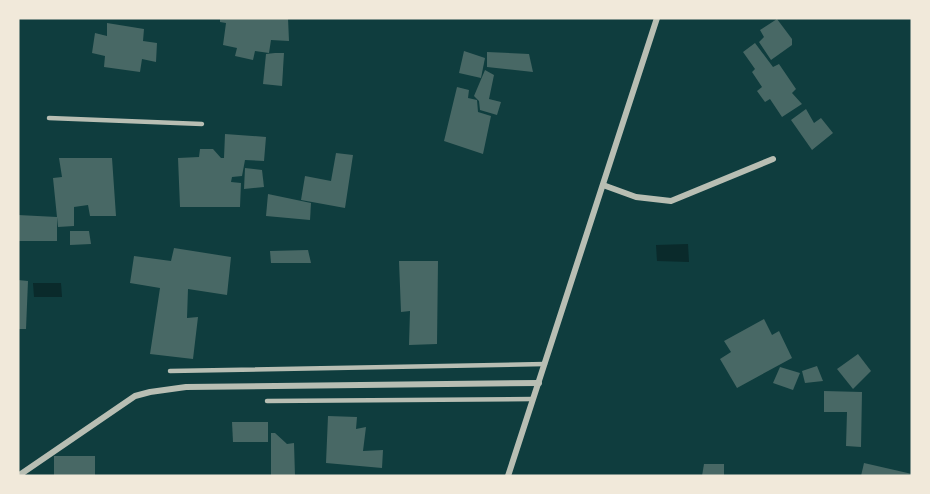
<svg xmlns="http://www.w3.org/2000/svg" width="930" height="494" viewBox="0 0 930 494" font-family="'Fira Sans Condensed',sans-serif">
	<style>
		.water { fill: #0a2a2b }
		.building { fill: #486865 }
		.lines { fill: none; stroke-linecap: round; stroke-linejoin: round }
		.service { stroke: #b8beb3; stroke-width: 4.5 }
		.minor { stroke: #b8beb3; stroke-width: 6 }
	</style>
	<rect width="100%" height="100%" fill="#0f3d3e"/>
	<g class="water">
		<polygon points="688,244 689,262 657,261 656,245"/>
		<polygon points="33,283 61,283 62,297 34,297"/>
	</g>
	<g class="building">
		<polygon points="220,18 288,18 289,41 271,40 269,53 255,51 253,60 235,56 237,48 223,45 226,23 220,22"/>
		<polygon points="777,19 792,39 792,45 771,60 759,42 764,37 760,30"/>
		<polygon points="107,23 144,29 143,41 157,43 156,62 142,59 140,72 104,67 105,56 92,53 95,33 107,36"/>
		<polygon points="755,43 773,67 779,64 796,89 792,93 802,104 782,117 770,99 765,102 757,91 762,87 752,72 755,69 743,52"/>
		<polygon points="464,51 485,58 481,78 459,73"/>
		<polygon points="487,52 529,54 533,72 487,67"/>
		<polygon points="275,53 284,53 282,86 263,84 266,54"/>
		<polygon points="485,70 494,75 489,99 501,102 497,115 480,110 479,101 474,96"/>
		<polygon points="457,87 469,90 468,98 477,100 478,112 491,116 483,154 444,141"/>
		<polygon points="806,109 814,123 821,118 833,133 812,150 791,120"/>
		<polygon points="225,134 266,137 264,161 245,160 242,176 232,177 231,182 241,183 240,207 180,207 178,158 199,157 200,149 213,149 221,158 224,158"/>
		<polygon points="336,153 353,155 345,208 301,200 305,176 331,181"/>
		<polygon points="59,158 112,158 116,216 90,216 88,205 74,207 74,226 58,227 53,178 62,177"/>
		<polygon points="245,168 262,170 264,187 244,189"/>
		<polygon points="268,194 311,203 310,220 266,216"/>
		<polygon points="18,215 57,217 57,241 19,241"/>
		<polygon points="70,231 89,231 91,244 70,245"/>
		<polygon points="174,248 231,257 227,295 188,289 187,318 198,317 193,359 150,354 160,288 130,283 134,256 171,261"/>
		<polygon points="308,250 311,263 271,263 270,251"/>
		<polygon points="399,261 438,261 437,344 409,345 410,311 401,312"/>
		<polygon points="18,280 28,281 26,329 18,329"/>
		<polygon points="764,319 772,335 779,331 792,358 737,388 720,359 731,352 724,341"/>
		<polygon points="858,354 871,371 853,389 837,369"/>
		<polygon points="817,366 823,381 805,383 802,371"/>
		<polygon points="780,367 800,373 793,390 773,383"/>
		<polygon points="824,391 862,392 861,447 846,446 847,412 824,412"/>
		<polygon points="328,416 357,417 356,429 366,427 363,451 383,450 382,468 326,463"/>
		<polygon points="232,422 268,422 268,442 233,442"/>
		<polygon points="271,433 275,433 287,444 294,443 295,476 271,476"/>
		<rect x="54" y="456" width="41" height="20"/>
		<polygon points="864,463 912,474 912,476 861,476"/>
		<polygon points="704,464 724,464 724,476 702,476"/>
	</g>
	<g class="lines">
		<g class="service">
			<polyline points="49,118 202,124"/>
			<polyline points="170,371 545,364"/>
			<polyline points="267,401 533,399"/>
		</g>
		<g class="minor">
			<polyline points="603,185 636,197 671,201 773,159"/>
			<polyline points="18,476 135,396 150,392 186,387 539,383"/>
			<polyline points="508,476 657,18"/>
		</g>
	</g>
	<rect width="930" height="494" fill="none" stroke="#f1e9da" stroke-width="39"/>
</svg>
